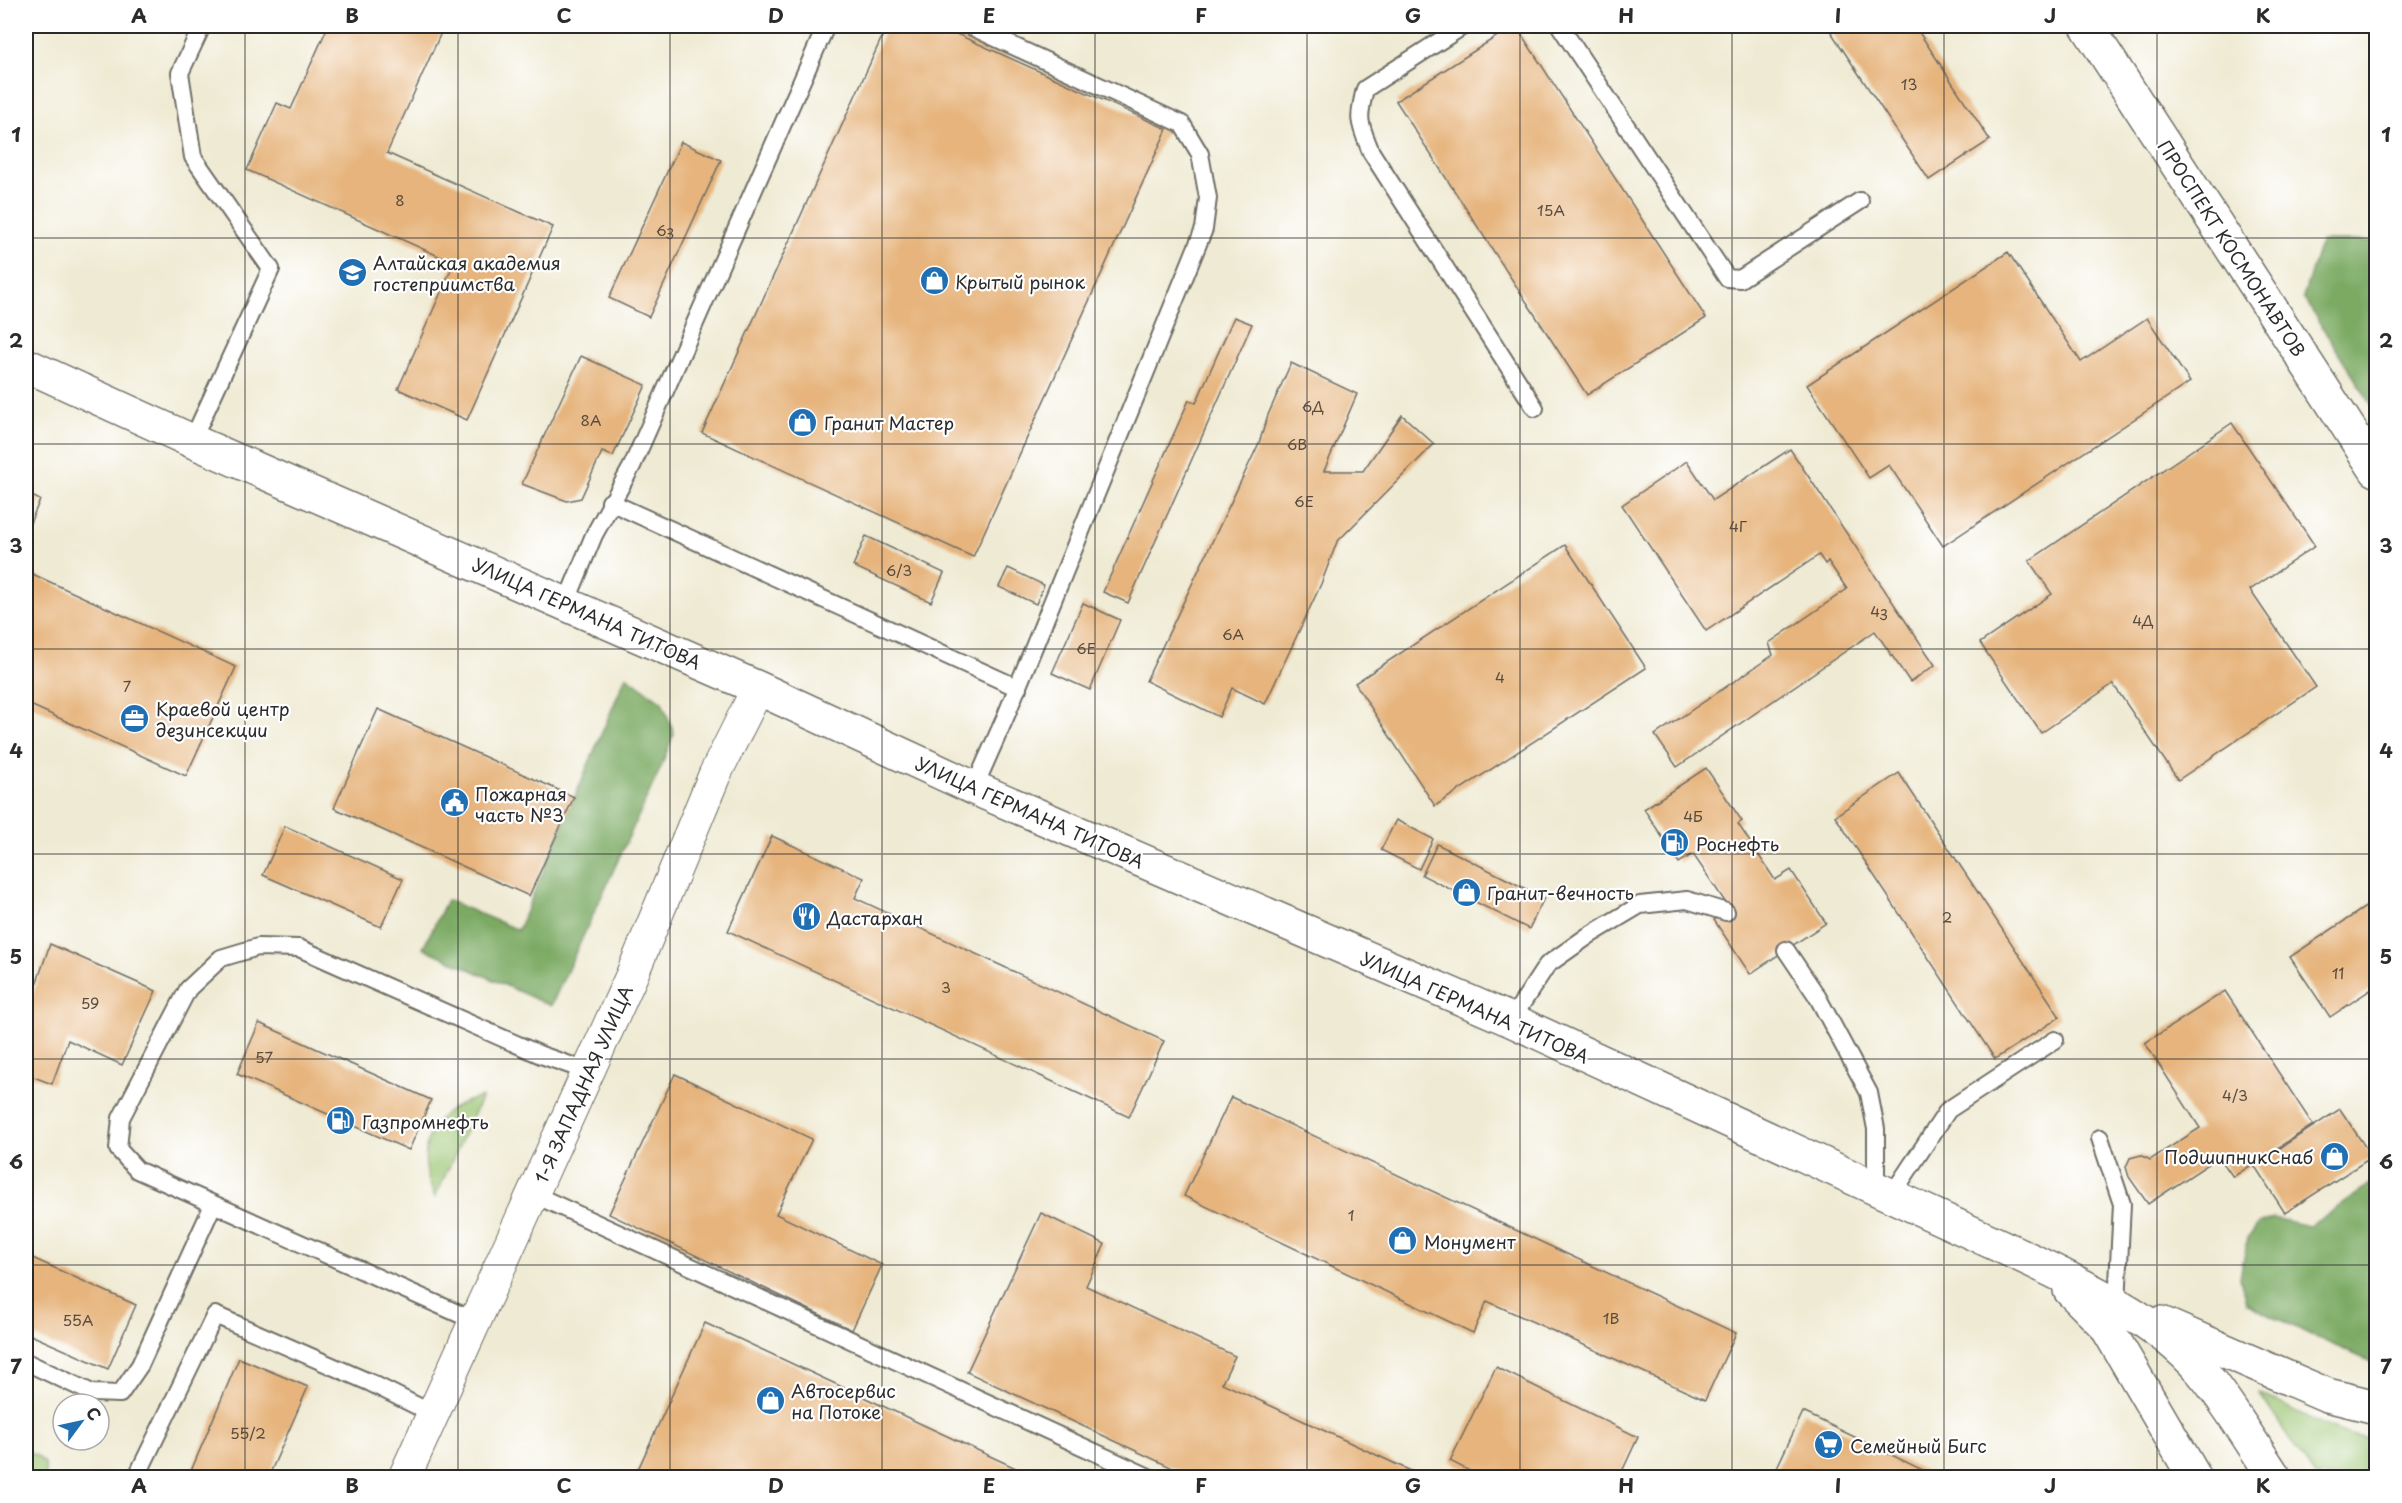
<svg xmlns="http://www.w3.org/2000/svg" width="2402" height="1503" viewBox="0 0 2402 1503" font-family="'Playpen Sans',sans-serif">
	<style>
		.green { fill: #9ac471; stroke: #62784e; stroke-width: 1.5 }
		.forest { fill: #7baa63; stroke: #536a47; stroke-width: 1.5 }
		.building { fill: #e6b47b }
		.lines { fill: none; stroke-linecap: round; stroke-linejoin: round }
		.service-casing { stroke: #706e66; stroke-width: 20 }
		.minor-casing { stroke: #706e66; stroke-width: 34 }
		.tertiary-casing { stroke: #706e66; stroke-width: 36 }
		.service { stroke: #fff; stroke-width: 16 }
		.minor { stroke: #fff; stroke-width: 32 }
		.tertiary { stroke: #fff; stroke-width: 33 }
		.grid { fill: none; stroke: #2b2b2b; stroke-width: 1.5; stroke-opacity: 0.55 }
		.labels { text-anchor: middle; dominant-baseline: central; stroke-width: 4.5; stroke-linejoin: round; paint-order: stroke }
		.number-label { font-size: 15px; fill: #5a4d3f }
		.street-label { font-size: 18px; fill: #2b2b2b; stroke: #fff }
		.poi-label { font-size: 18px; fill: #2b2b2b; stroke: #fff; text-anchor: start }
		.neatline { fill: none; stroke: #2b2b2b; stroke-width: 2 }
		.grid-label { font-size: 20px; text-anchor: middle; font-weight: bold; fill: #2b2b2b }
	</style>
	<rect width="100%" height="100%" fill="#fff"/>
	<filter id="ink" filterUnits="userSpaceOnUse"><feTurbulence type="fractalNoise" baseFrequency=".0167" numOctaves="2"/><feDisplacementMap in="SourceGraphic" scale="12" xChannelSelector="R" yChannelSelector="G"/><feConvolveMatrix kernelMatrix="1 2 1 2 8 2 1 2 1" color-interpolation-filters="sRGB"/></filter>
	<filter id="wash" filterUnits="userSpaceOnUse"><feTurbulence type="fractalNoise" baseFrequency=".008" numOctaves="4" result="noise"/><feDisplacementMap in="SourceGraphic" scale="24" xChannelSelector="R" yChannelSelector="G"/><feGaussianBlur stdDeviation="1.35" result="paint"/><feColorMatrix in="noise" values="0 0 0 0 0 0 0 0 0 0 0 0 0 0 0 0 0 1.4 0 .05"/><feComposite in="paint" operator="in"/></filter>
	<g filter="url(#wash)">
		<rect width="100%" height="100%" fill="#efead3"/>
		<g class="green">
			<path d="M482,1097L435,1197C413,1148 429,1109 482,1097Z"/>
			<path d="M2259,1393C2296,1410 2335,1436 2376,1440V1477H2315Z"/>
			<polygon points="26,1451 37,1456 45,1464 45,1477 26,1477"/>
		</g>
		<g class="forest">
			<polygon points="2321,241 2376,241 2376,412 2303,297"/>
			<polygon points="626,676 662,702 674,733 661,767 551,1006 423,948 447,900 518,930"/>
			<polygon points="2376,1181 2376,1364 2311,1335 2246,1303 2240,1277 2248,1238 2258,1224 2273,1218 2310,1226"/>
		</g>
		<g id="blocks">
			<g class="building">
				<polygon points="328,26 444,26 387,153 553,227 467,420 398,389 454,263 247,170 277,103 291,109"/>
				<polygon points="887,26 939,26 1167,129 973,557 702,433"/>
				<polygon points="1513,26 1516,26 1706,318 1587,395 1396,101"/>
				<polygon points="1827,26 1915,26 1990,140 1929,180"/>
				<polygon points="681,142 721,160 649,317 609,298"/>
				<polygon points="2008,252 2081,362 2147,318 2190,382 1943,546 1889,465 1869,478 1807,385"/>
				<polygon points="1234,317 1252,324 1128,603 1103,592 1189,400 1196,403"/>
				<polygon points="581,356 646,385 613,456 602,452 581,498 567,501 522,484"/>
				<polygon points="1291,363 1357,394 1324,471 1363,471 1402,415 1434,444 1337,542 1321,584 1265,704 1232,688 1219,717 1146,681 1259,443 1268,415"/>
				<polygon points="2232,423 2315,546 2250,590 2316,687 2178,780 2113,684 2041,733 1980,643 2052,594 2029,561"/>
				<polygon points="1790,449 1935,665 1910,682 1875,631 1677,767 1655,735 1773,655 1769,643 1847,589 1828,561 1825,564 1819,555 1706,631 1622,505 1687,461 1713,500"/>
				<polygon points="26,493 40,500 26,532"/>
				<polygon points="866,536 944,573 931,602 853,566"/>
				<polygon points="1565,545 1646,668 1435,806 1355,683"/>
				<polygon points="1008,568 1044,585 1036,604 999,587"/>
				<polygon points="26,571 236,667 186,776 26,703"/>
				<polygon points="1083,603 1120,620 1090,690 1052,673"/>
				<polygon points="378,709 574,797 529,896 334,808"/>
				<polygon points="1706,768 1742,821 1738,824 1775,880 1791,870 1826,923 1750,974 1714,920 1730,909 1693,854 1679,863 1644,809"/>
				<polygon points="1899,773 2060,1017 1995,1059 1835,816"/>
				<polygon points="1396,820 1433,839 1419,869 1381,850"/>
				<polygon points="285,826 403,879 381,927 263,875"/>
				<polygon points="772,836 864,878 855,898 1164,1041 1129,1117 728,931"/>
				<polygon points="1437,844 1544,898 1529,929 1422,875"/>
				<polygon points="2376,900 2376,986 2330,1017 2290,957"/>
				<polygon points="50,944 156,991 122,1065 68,1040 52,1084 26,1074 26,1014"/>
				<polygon points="2225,991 2313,1125 2233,1177 2219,1157 2148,1204 2129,1177 2126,1167 2130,1158 2141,1155 2150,1160 2200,1128 2145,1043"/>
				<polygon points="259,1023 431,1100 409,1150 237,1074"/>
				<polygon points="675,1074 812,1139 776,1214 882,1265 852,1330 609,1214"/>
				<polygon points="1231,1097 1736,1333 1705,1400 1487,1301 1473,1333 1184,1196"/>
				<polygon points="2340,1109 2372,1157 2285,1213 2254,1165"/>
				<polygon points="1041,1213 1105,1244 1086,1286 1235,1356 1222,1383 1413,1472 1411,1478 1194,1478 967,1372"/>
				<polygon points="26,1255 136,1305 108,1369 26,1333"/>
				<polygon points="705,1323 1037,1478 634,1478"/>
				<polygon points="239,1358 308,1387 268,1478 188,1478"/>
				<polygon points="1496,1367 1638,1437 1619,1478 1483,1478 1450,1461"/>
				<polygon points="1803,1412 1939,1478 1772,1478"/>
			</g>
		</g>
	</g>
	<g filter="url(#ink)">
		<use href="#blocks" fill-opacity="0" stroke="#706e66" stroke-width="1.5"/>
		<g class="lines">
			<defs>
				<g id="service">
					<polyline points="970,26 1182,124 1200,154 1208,198 1204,229 1005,718 974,788"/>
					<path d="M1463,26L1365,89C1357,121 1359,122 1371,152L1535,408"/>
					<polyline points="1560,26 1727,278 1740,279 1860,201"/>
					<polyline points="192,441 271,269 193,157 180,73 202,26"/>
					<polyline points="610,502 1018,688"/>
					<polyline points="566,603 594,535 632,466 826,26"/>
					<polyline points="1786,950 1817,996 1869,1093 1876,1129 1876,1188"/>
					<polyline points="1511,1020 1547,965 1588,936 1640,905 1687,900 1726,912"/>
					<polyline points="2100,1138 2122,1204 2117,1304"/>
					<polyline points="533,1194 1151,1478"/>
					<polyline points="1891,1196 1948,1110 2055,1040"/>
					<polyline points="475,1321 137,1170 118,1149 121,1118 188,989 221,958 258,947 299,948 541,1055 587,1071"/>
					<polyline points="26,1362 92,1393 120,1394 140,1365 213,1205"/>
					<polyline points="136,1478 215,1315 371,1383 433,1414"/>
				</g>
				<polyline id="minor" points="404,1478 631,977 715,774 758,688"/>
				<g id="tertiary">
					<polyline points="2087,26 2376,470"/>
					<path d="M26,365L192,441L758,688L974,788L1511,1020L2033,1261C2095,1292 2164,1323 2208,1379C2232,1410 2253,1445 2275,1478"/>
					<polyline points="2070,1290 2106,1326 2195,1478"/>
					<polyline points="2161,1323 2327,1395 2376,1407"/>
				</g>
			</defs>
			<use href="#service" class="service-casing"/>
			<use href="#minor" class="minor-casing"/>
			<use href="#tertiary" class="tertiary-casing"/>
			<use href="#service" class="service"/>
			<use href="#minor" class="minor"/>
			<use href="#tertiary" class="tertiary"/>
		</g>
	</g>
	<path class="grid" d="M245,26V1478M458,26V1478M670,26V1478M882,26V1478M1095,26V1478M1307,26V1478M1520,26V1478M1732,26V1478M1944,26V1478M2157,26V1478M26,238H2376M26,444H2376M26,649H2376M26,854H2376M26,1059H2376M26,1265H2376"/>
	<defs>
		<symbol id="university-disc" viewBox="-11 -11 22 22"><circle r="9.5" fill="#1f6fb2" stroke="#fff"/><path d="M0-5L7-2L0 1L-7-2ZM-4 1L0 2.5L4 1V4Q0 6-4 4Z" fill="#fff"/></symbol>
		<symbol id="shop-disc" viewBox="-11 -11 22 22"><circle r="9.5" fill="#1f6fb2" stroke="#fff"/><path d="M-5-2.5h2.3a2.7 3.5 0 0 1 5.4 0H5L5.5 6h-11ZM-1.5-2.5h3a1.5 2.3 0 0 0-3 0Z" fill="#fff"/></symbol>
		<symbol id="office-disc" viewBox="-11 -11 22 22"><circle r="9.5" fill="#1f6fb2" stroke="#fff"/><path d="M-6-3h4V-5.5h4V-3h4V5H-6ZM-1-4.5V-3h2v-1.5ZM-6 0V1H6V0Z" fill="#fff"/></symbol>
		<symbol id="civic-disc" viewBox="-11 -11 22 22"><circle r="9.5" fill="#1f6fb2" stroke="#fff"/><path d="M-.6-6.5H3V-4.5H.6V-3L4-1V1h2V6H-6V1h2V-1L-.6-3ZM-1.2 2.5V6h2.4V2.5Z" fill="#fff"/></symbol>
		<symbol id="fuel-disc" viewBox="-11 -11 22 22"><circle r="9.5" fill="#1f6fb2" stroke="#fff"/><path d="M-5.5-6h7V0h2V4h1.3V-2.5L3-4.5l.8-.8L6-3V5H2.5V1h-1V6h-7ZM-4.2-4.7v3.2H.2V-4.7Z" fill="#fff"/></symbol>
		<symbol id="restaurant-disc" viewBox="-11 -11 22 22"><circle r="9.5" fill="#1f6fb2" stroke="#fff"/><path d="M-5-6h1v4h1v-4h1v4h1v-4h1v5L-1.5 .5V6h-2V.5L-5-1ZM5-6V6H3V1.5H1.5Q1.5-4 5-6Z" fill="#fff"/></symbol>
		<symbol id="supermarket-disc" viewBox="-11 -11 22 22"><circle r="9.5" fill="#1f6fb2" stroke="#fff"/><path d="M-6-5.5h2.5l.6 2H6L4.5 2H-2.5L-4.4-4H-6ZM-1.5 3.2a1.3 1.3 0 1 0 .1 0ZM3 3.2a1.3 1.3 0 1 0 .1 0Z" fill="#fff"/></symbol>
	</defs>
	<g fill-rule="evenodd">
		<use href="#university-disc" x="336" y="256" width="33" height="33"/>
		<use href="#shop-disc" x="918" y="264" width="33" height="33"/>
		<use href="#shop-disc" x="786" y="406" width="33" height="33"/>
		<use href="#office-disc" x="118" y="702" width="33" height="33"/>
		<use href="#civic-disc" x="438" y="786" width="33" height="33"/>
		<use href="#fuel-disc" x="1658" y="826" width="33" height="33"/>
		<use href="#shop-disc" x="1450" y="876" width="33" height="33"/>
		<use href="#restaurant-disc" x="790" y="900" width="33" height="33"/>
		<use href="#fuel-disc" x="324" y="1104" width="33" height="33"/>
		<use href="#shop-disc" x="2318" y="1140" width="33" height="33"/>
		<use href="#shop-disc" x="1386" y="1224" width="33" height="33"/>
		<use href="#shop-disc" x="754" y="1384" width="33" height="33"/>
		<use href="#supermarket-disc" x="1812" y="1428" width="33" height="33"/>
	</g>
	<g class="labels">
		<g class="number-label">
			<text x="1909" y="83">13</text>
			<text x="400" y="199">8</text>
			<text x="1551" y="209">15А</text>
			<text x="665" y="229">6з</text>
			<text x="1313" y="405">6Д</text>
			<text x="591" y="419">8А</text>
			<text x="1297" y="443">6В</text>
			<text x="1304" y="500">6Е</text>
			<text x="1738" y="525">4Г</text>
			<text x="899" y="569">6/3</text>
			<text x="1879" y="610">4з</text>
			<text x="2143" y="619">4Д</text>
			<text x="1233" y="633">6А</text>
			<text x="1086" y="647">6Е</text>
			<text x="1500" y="676">4</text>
			<text x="127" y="685">7</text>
			<text x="1693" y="815">4Б</text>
			<text x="1947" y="916">2</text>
			<text x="2338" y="972">11</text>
			<text x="946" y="986">3</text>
			<text x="90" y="1002">59</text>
			<text x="264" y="1056">57</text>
			<text x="2235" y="1094">4/3</text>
			<text x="1351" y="1214">1</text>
			<text x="1611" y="1317">1В</text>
			<text x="78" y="1319">55А</text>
			<text x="248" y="1432">55/2</text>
		</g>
		<g class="street-label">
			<text transform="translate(2232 248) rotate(57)">ПРОСПЕКТ КОСМОНАВТОВ</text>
			<text transform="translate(587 613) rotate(24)">УЛИЦА ГЕРМАНА ТИТОВА</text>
			<text transform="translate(1030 812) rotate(24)">УЛИЦА ГЕРМАНА ТИТОВА</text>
			<text transform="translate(1475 1007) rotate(24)">УЛИЦА ГЕРМАНА ТИТОВА</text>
			<text transform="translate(583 1084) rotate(-66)">1-Я ЗАПАДНАЯ УЛИЦА</text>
		</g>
		<g class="poi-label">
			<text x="373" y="262">Алтайская академия<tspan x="373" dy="21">гостеприимства</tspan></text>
			<text x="955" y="281">Крытый рынок</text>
			<text x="824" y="422">Гранит Мастер</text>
			<text x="156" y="708">Краевой центр<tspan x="156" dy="21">дезинсекции</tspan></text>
			<text x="475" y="793">Пожарная<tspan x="475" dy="21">часть №3</tspan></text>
			<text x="1696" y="843">Роснефть</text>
			<text x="1487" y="892">Гранит-вечность</text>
			<text x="827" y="917">Дастархан</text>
			<text x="362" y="1121">Газпромнефть</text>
			<text x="2313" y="1156" text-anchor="end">ПодшипникСнаб</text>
			<text x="1424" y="1241">Монумент</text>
			<text x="791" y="1390">Автосервис<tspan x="791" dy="21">на Потоке</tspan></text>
			<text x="1850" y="1445">Семейный Бигс</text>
		</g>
	</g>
	<rect width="2402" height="1503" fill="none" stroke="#fff" stroke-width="66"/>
	<g transform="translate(81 1422) rotate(57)"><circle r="28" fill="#ffffff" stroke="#aaaaaa" stroke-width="1.5"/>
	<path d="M0-4.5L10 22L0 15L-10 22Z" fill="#1f6fb2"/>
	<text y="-9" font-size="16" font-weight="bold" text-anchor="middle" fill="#2b2b2b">С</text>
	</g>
	<rect x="33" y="33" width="2336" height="1437" class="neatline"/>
	<g class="grid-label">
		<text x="139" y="23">A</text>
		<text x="352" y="23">B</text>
		<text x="564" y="23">C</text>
		<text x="776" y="23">D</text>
		<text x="989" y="23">E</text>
		<text x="1201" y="23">F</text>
		<text x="1413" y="23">G</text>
		<text x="1626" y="23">H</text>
		<text x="1838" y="23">I</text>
		<text x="2050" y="23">J</text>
		<text x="2263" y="23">K</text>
		<text x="16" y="142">1</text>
		<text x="2386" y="142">1</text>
		<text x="16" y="348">2</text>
		<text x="2386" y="348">2</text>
		<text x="16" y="553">3</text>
		<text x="2386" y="553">3</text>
		<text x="16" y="758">4</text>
		<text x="2386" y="758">4</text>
		<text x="16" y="964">5</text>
		<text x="2386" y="964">5</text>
		<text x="16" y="1169">6</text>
		<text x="2386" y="1169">6</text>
		<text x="16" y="1374">7</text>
		<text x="2386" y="1374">7</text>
		<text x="139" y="1493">A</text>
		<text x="352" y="1493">B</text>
		<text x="564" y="1493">C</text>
		<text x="776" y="1493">D</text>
		<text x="989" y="1493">E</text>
		<text x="1201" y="1493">F</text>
		<text x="1413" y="1493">G</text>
		<text x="1626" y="1493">H</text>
		<text x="1838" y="1493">I</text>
		<text x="2050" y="1493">J</text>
		<text x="2263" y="1493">K</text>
	</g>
</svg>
